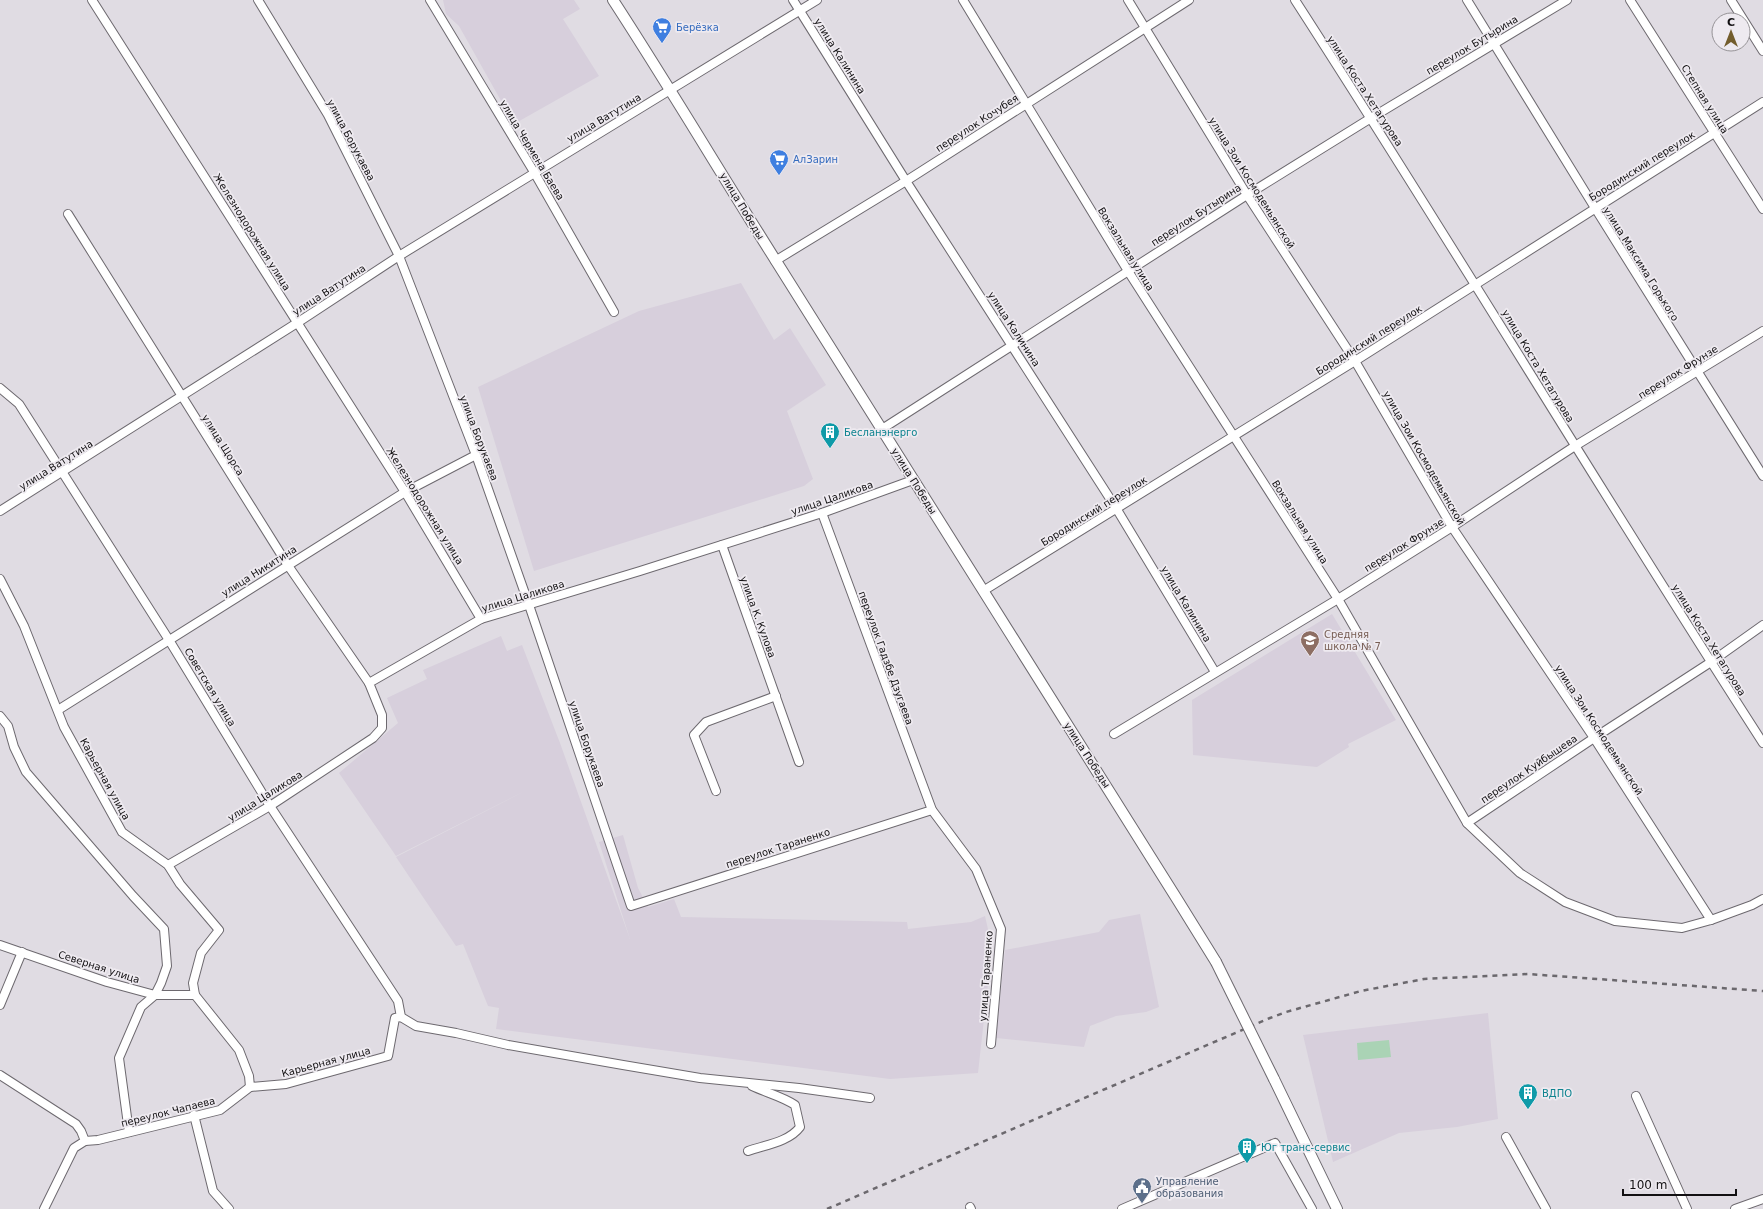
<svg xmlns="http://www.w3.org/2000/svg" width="1763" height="1209" viewBox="0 0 1763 1209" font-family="'DejaVu Sans',sans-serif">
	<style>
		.built { fill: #d7cfdc }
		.green { fill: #aad3b5 }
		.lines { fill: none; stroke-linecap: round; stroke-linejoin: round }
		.minor-casing { stroke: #6d696f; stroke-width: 10 }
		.major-casing { stroke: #6d696f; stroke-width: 12 }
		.minor { stroke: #fff; stroke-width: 8 }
		.major { stroke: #fff; stroke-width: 10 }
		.rail { stroke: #6b686d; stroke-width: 2.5; stroke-dasharray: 5 5; stroke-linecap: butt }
		.major-bridge-casing { stroke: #6d696f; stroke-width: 12; stroke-linecap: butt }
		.major-bridge { stroke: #fff; stroke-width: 10 }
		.labels { text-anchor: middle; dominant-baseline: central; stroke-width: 3.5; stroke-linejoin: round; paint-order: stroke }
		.shop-label { font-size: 10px; fill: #366cbe; stroke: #eeeaf0; text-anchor: start }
		.street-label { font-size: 10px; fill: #121012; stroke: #eeeaf0 }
		.culture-label { font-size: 10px; fill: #0d838f; stroke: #eeeaf0; text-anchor: start }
		.education-label { font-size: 10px; fill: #785e54; stroke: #eeeaf0; text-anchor: start }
		.service-label { font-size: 10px; fill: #4e5e75; stroke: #eeeaf0; text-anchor: start }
	</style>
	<rect width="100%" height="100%" fill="#e0dce3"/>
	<g class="built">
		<polygon points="443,0 574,0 580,9 563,19 599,76 514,124 459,26 446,14"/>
		<polygon points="741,283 774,340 790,328 826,385 787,411 813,479 804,486 534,571 478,387 639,311"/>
		<polygon points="1332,614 1396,720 1348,744 1349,747 1317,767 1193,755 1192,700"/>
		<polygon points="501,636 507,651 522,645 560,743 630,939 599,842 623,835 638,888 648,907 674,899 681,917 907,922 908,929 971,922 985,916 992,947 978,1073 890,1079 496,1029 499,1008 488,1006 463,944 456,946 396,857 525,791 396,856 339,773 398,723 387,698 427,679 423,670"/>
		<polygon points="1140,914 1159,1007 1146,1012 1116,1016 1090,1026 1084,1047 996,1038 1005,950 1099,932 1109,920"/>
		<polygon points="1488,1013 1498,1119 1457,1127 1399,1133 1333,1162 1303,1035"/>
	</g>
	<polygon class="green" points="1389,1040 1391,1057 1358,1060 1357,1043"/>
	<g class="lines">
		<defs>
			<g id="minor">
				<polyline points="92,0 405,492 481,619"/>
				<polyline points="258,0 328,115 399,256 476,455 529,605 631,906 932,810"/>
				<polyline points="430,0 534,172 614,312"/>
				<polyline points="793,0 906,181 1116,508 1215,672"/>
				<polyline points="963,0 1128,271 1338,599 1467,823 1520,873 1565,902 1615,921 1682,928 1711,920 1752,905 1763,899"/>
				<polyline points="1128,0 1247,195 1355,361 1452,527 1594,738 1711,920"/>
				<path d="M1295,0C1454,246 1604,497 1763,743"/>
				<polyline points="1467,0 1595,208 1763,476"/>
				<polyline points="1630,0 1763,209"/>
				<polyline points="1731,0 1763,51"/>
				<polyline points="68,214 287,564 369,683"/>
				<polyline points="775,261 906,181 1189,0"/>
				<polyline points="0,388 19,404 169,640 270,806 398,1001 401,1017 416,1026 456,1033 508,1045 623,1065 700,1078 799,1088 870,1098"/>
				<polyline points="882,429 1247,195 1371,118 1567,0"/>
				<polyline points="0,511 297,323 399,256 817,0"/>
				<polyline points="822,513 932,810 976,869 1001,929 991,1044"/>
				<polyline points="722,545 799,762"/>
				<polyline points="0,579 24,626 64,727 122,832 168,865 180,884 219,930 201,953 193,983 195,995 239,1050 249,1076 250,1087 286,1084 388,1056 395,1018 401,1017"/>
				<polyline points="983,591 1355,361 1763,102"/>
				<polyline points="58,710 405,492 476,455"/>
				<polyline points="0,716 8,726 14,747 26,772 133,896 164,929 167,966 161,983 155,995 141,1007 119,1058 129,1132"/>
				<polyline points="1114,734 1338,599 1452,527 1575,446 1763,331"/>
				<polyline points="716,791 694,735 706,722 776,696"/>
				<polyline points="1467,823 1594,738 1711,662 1763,625"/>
				<polyline points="168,865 270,806 373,738 382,728 382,715 369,683 481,619 640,571 822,513 913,480"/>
				<polyline points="0,945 107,982 155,995 195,995"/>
				<polyline points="0,1005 22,952"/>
				<polyline points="0,1075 76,1124 81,1131 85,1141 74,1148 44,1209"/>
				<polyline points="1636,1096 1687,1209"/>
				<polyline points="194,1115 213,1191 229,1209"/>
				<polyline points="1506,1137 1546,1209"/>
				<polyline points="85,1141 98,1140 220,1110 250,1087"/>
				<path d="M748,1151C765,1145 789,1142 800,1127L795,1105C781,1096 767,1093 752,1086"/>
				<polyline points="970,1207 971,1209"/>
				<polyline points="1122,1209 1275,1143 1312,1209"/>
				<polyline points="1735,1209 1763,1199"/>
			</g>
			<g id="major">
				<path d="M613,0C669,86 721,174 776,261C921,495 1071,727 1216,962"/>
				<polyline points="1274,1079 1337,1209"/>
			</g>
		</defs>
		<use href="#minor" class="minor-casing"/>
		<use href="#major" class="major-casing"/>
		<use href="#minor" class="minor"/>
		<use href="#major" class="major"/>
		<polyline class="rail" points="827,1209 1270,1018 1286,1012 1361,991 1424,979 1528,974 1763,991"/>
		<defs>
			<polyline id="major-bridge" points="1216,962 1274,1079"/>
		</defs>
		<use href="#major-bridge" class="major-bridge-casing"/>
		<use href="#major-bridge" class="major-bridge"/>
	</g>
	<defs>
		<symbol id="supermarket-pin" viewBox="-11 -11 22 30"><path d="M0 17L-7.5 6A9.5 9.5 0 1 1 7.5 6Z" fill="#3f7fe0" stroke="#eeeaf0"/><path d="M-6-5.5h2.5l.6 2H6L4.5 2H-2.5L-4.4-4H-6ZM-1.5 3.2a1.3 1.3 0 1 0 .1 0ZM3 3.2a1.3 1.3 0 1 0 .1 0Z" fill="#fff"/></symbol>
		<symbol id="building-pin" viewBox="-11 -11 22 30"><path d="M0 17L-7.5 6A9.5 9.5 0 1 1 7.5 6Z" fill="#0f9aa8" stroke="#eeeaf0"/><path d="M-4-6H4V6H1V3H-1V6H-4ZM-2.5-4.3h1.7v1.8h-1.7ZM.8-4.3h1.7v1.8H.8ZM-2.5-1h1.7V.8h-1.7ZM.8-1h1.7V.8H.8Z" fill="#fff"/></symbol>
		<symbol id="school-pin" viewBox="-11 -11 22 30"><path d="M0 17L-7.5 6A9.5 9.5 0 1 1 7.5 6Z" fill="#8d6e63" stroke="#eeeaf0"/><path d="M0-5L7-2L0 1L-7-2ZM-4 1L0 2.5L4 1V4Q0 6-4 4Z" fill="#fff"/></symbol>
		<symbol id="civic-pin" viewBox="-11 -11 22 30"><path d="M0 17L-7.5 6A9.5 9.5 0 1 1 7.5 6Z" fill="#5c6f8a" stroke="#eeeaf0"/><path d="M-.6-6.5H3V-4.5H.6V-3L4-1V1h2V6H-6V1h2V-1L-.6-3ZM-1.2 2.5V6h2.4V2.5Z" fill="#fff"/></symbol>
	</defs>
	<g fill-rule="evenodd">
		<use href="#supermarket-pin" x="651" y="16" width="22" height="30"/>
		<use href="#supermarket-pin" x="768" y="148" width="22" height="30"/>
		<use href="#building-pin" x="819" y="421" width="22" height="30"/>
		<use href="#school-pin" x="1299" y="629" width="22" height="30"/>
		<use href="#building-pin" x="1517" y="1082" width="22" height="30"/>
		<use href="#building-pin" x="1236" y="1136" width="22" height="30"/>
		<use href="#civic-pin" x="1131" y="1176" width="22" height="30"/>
	</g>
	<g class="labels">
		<g class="shop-label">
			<text x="676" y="27">Берёзка</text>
			<text x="793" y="159">АлЗарин</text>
		</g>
		<g class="street-label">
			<text transform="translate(1472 45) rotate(-31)">переулок Бутырина</text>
			<text transform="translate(840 56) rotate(58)">улица Калинина</text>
			<text transform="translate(1365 91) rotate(57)">улица Коста Хетагурова</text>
			<text transform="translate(1705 99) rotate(58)">Степная улица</text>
			<text transform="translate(604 118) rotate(-31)">улица Ватутина</text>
			<text transform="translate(977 123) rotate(-33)">переулок Кочубея</text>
			<text transform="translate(351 140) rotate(62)">улица Борукаева</text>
			<text transform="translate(532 150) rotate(59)">улица Чермена Баева</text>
			<text transform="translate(1642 166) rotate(-32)">Бородинский переулок</text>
			<text transform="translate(1252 183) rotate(58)">улица Зои Космодемьянской</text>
			<text transform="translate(742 206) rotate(59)">улица Победы</text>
			<text transform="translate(1196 215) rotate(-33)">переулок Бутырина</text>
			<text transform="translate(252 232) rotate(58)">Железнодорожная улица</text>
			<text transform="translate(1126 249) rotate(58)">Вокзальная улица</text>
			<text transform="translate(1641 264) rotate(58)">улица Максима Горького</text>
			<text transform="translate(329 290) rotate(-33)">улица Ватутина</text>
			<text transform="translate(1014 329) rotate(57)">улица Калинина</text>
			<text transform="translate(1369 340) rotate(-32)">Бородинский переулок</text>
			<text transform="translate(1538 366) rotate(59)">улица Коста Хетагурова</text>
			<text transform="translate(1678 372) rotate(-32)">переулок Фрунзе</text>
			<text transform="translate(479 438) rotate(69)">улица Борукаева</text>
			<text transform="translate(223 445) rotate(58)">улица Щорса</text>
			<text transform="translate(1424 458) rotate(60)">улица Зои Космодемьянской</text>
			<text transform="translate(56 465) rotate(-32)">улица Ватутина</text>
			<text transform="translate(914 481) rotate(58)">улица Победы</text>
			<text transform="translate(832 498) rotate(-19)">улица Цаликова</text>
			<text transform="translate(425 506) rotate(58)">Железнодорожная улица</text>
			<text transform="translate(1094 511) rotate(-32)">Бородинский переулок</text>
			<text transform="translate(1300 522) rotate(58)">Вокзальная улица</text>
			<text transform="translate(1404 545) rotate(-32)">переулок Фрунзе</text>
			<text transform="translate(259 571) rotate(-32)">улица Никитина</text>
			<text transform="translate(523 596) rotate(-17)">улица Цаликова</text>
			<text transform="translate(1186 604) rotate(59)">улица Калинина</text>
			<text transform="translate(758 617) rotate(70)">улица К. Кулова</text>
			<text transform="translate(1709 640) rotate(58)">улица Коста Хетагурова</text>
			<text transform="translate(886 658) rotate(70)">переулок Гадзбе Дзугаева</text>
			<text transform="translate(210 687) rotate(59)">Советская улица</text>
			<text transform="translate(1599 730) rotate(57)">улица Зои Космодемьянской</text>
			<text transform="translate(587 744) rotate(71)">улица Борукаева</text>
			<text transform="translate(1087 755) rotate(57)">улица Победы</text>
			<text transform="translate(1529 769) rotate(-34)">переулок Куйбышева</text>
			<text transform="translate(105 779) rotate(61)">Карьерная улица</text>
			<text transform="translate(265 796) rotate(-32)">улица Цаликова</text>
			<text transform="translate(778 848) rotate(-18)">переулок Тараненко</text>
			<text transform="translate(99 967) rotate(18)">Северная улица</text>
			<text transform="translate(986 976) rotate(-86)">улица Тараненко</text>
			<text transform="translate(326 1062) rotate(-15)">Карьерная улица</text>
			<text transform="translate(168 1112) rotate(-14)">переулок Чапаева</text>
		</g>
		<g class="culture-label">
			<text x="844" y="432">Бесланэнерго</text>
			<text x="1542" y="1093">ВДПО</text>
			<text x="1261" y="1147">Юг транс-сервис</text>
		</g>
		<g class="education-label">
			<text x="1324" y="634">Средняя<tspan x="1324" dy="12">школа № 7</tspan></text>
		</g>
		<g class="service-label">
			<text x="1156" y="1181">Управление<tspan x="1156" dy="12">образования</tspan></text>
		</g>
	</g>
	<g transform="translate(1731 32)"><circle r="19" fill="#eeeaf0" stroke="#969397"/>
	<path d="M0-3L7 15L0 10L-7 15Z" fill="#735d2d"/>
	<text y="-6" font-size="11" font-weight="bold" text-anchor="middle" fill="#121012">С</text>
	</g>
	<path d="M1623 1189v6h113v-6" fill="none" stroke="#121012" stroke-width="2"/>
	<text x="1629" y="1189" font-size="12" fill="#121012" stroke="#eeeaf0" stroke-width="3" paint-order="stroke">100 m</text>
</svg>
